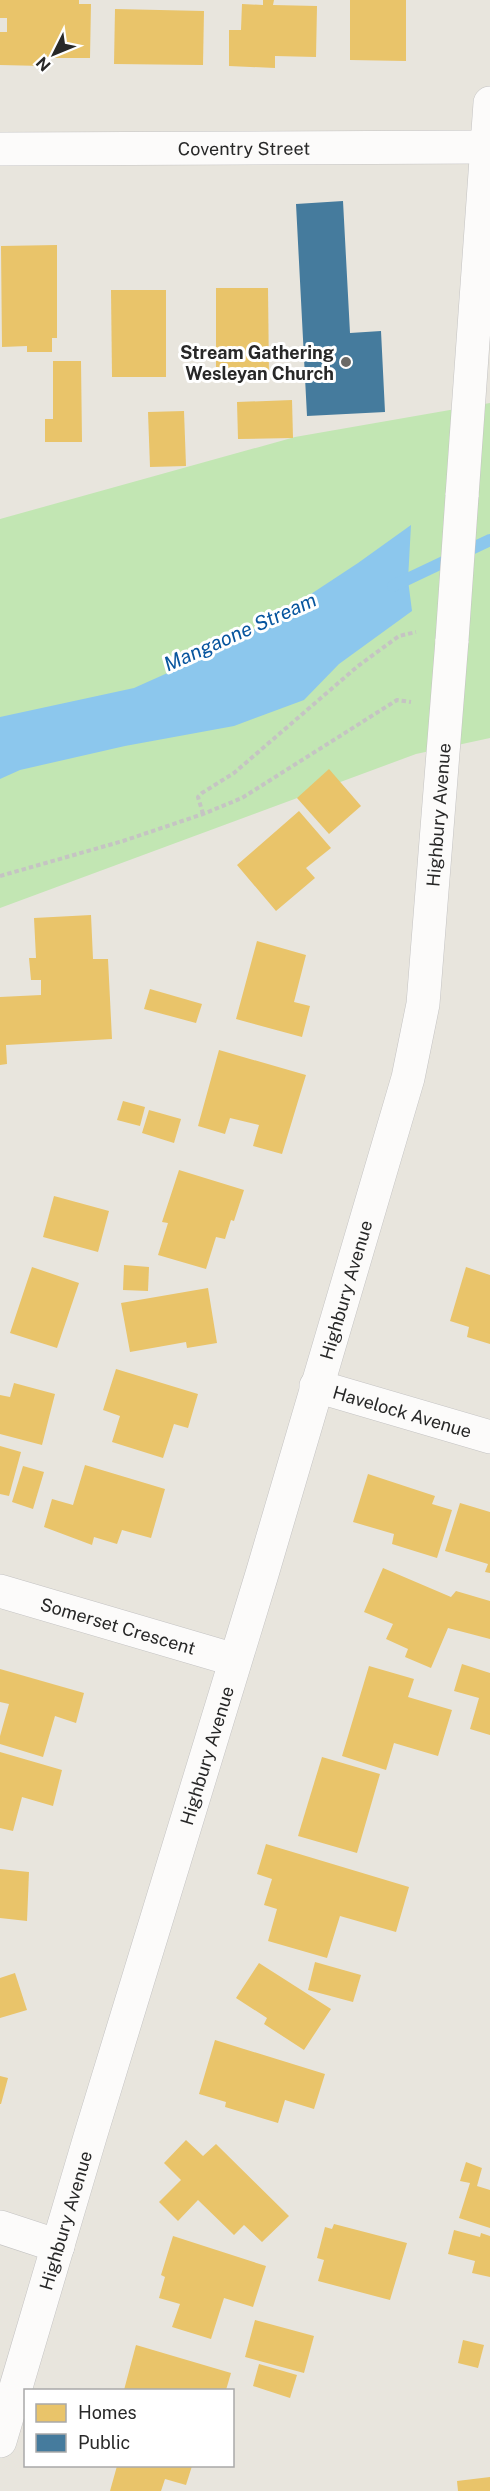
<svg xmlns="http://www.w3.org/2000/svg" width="490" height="2491" viewBox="0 0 490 2491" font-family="'Public Sans',sans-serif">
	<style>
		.green { fill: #c2e6b3 }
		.water { fill: #8cc7ed }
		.homes { fill: #e9c46a }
		.public { fill: #457b9d }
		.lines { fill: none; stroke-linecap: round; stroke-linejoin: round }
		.stream { stroke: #8cc7ed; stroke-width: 12 }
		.minor-casing { stroke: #c4c3c3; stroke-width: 34 }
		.path { stroke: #c5c4c3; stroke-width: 4; stroke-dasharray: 4.5 3; stroke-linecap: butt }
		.minor { stroke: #fcfbfa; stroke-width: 33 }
		.minor-bridge-casing { stroke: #c4c3c3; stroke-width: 34; stroke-linecap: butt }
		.minor-bridge { stroke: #fcfbfa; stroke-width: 33 }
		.poi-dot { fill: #6b6a67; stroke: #fff; stroke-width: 2 }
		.labels { text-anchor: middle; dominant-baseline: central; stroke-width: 6; stroke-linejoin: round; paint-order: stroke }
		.street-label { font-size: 18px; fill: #282828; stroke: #fff }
		.poi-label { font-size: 18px; font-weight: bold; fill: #282828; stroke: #fff; text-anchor: end }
		.water-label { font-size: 20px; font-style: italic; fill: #07559e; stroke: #fff }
	</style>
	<rect width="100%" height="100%" fill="#e8e5dd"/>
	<polygon class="green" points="490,403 490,738 416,754 0,908 0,519 295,437"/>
	<polygon class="water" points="411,525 408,580 412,611 339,664 304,700 234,726 125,746 20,770 0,779 0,717 134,688 201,658 273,619 358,563"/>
	<g class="homes">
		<polygon points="0,0 79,0 79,4 91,4 90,58 43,58 43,66 0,65 0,32 7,32 7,18 0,18"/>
		<polygon points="263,0 274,0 273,5 317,6 316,57 275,56 275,68 229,66 229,30 241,30 242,4 263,5"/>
		<polygon points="350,0 406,0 406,61 350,60"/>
		<polygon points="115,9 204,11 203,65 114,64"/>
		<polygon points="57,245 57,338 52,338 52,352 27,352 27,346 2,347 1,246"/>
		<polygon points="216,288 268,288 269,376 216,377"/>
		<polygon points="111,290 166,290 166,377 112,377"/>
		<polygon points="53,361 81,361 82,442 45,442 45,419 53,419"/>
		<polygon points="292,400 293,438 238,439 237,402"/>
		<polygon points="184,411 186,466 150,467 148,412"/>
		<polygon points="329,769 361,806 329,834 297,798"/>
		<polygon points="299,811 331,848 306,868 315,878 276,911 237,865"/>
		<polygon points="91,915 93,959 108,959 112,1039 6,1045 7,1064 0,1065 0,997 41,995 41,980 31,980 29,958 36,958 34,918"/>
		<polygon points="257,941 306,955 294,1002 310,1006 302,1037 236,1019"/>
		<polygon points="150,989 202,1004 196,1023 144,1009"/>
		<polygon points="219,1050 306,1075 282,1154 253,1146 259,1125 230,1118 225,1134 198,1126"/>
		<polygon points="123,1101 145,1107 140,1126 117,1120"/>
		<polygon points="149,1110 181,1119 174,1143 142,1133"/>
		<polygon points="179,1170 244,1190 234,1221 231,1220 225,1239 216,1237 206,1269 158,1255 168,1223 162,1222"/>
		<polygon points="54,1196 109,1211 98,1252 43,1237"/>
		<polygon points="124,1265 149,1267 148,1291 123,1290"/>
		<polygon points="32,1267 79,1283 57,1348 10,1333"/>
		<polygon points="466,1267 490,1275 490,1344 467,1337 469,1327 450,1321"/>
		<polygon points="208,1288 217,1343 187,1348 186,1342 130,1352 121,1303"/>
		<polygon points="116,1369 198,1394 188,1428 174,1424 163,1458 112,1442 120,1416 103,1410"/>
		<polygon points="14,1383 55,1394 42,1445 0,1434 0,1395 10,1397"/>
		<polygon points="0,1446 21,1452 9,1496 0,1494"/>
		<polygon points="85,1465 165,1489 151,1538 122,1530 117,1544 94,1537 92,1545 44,1527 52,1499 73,1505"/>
		<polygon points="23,1466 44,1472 33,1509 12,1502"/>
		<polygon points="368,1474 435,1496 432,1504 452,1510 437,1558 392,1544 394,1534 353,1522"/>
		<polygon points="460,1503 490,1512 490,1573 485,1572 488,1564 445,1551"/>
		<polygon points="383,1568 451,1597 456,1591 490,1601 490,1639 448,1628 431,1668 405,1657 408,1649 386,1639 393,1624 364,1612"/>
		<polygon points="462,1664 490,1673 490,1735 470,1729 479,1698 454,1691"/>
		<polygon points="369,1666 414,1679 408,1697 452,1710 438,1756 394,1743 386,1770 342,1756"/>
		<polygon points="0,1669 84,1693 76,1723 55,1716 43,1757 0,1744 0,1736 9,1704 0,1702"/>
		<polygon points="0,1752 62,1770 53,1806 22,1797 13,1831 0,1828"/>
		<polygon points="322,1757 380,1774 357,1853 298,1836"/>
		<polygon points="266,1844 409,1887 396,1932 340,1916 327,1958 268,1941 277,1909 264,1905 272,1879 257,1874"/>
		<polygon points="0,1869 29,1872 27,1921 0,1918"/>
		<polygon points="315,1962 361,1975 353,2002 308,1990"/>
		<polygon points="259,1963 331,2009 304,2050 264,2024 267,2018 236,1998"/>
		<polygon points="15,1973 27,2010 0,2018 0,1978"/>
		<polygon points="215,2040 325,2074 314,2109 285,2100 278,2123 225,2107 226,2102 199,2094"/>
		<polygon points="0,2076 8,2078 1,2104 0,2104"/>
		<polygon points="186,2140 203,2156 216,2144 289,2216 262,2242 244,2225 234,2235 198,2200 178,2221 159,2202 181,2180 164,2163"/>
		<polygon points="466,2162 482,2168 477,2186 490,2190 490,2228 459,2218 470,2183 460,2181"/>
		<polygon points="334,2224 407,2243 390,2300 318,2281 324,2260 317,2258 325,2227 332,2229"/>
		<polygon points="454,2230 480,2237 481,2233 490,2236 490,2277 472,2273 475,2261 448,2254"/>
		<polygon points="173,2236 266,2266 253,2307 224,2298 211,2339 172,2327 180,2304 159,2298 165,2277 161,2275"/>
		<polygon points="255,2320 314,2336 304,2373 245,2357"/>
		<polygon points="463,2340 484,2345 478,2368 458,2363"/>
		<polygon points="136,2345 231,2373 226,2390 124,2390"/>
		<polygon points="259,2364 297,2375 290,2398 253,2386"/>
		<polygon points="117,2466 192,2466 186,2485 165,2479 161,2491 110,2491"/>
		<polygon points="490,2477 490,2491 458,2491 457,2481"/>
	</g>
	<polygon class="public" points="343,201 350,333 381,331 385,412 307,416 296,204"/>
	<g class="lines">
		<polyline class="stream" points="393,586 490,540"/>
		<defs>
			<g id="minor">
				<path id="s1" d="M0,149L488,147"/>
				<polyline points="462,496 490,103"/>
				<path id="s2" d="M316,1386L490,1437"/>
				<path id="s3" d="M0,1591L235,1660"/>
				<polyline points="0,2227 58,2246"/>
				<path id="s4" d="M0,2441L90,2137L262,1574L408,1078L423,1004L452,640"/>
			</g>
		</defs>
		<use href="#minor" class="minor-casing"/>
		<g class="path">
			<polyline points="203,814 198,797 202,793 234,773 358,666 399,636 416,632"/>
			<polyline points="0,876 123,841 203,814 242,798 397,700 411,702"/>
		</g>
		<use href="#minor" class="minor"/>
		<defs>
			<polyline id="minor-bridge" points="452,640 462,496"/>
		</defs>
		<use href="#minor-bridge" class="minor-bridge-casing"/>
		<use href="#minor-bridge" class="minor-bridge"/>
	</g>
	<circle class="poi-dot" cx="346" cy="362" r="6"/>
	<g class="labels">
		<g class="street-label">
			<text stroke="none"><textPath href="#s1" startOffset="244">Coventry Street</textPath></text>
			<text stroke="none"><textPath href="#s4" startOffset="1688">Highbury Avenue</textPath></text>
			<text stroke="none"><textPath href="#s4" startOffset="1202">Highbury Avenue</textPath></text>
			<text stroke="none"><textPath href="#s2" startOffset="90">Havelock Avenue</textPath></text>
			<text stroke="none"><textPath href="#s3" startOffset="123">Somerset Crescent</textPath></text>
			<text stroke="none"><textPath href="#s4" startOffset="716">Highbury Avenue</textPath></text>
			<text stroke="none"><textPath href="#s4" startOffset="230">Highbury Avenue</textPath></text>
		</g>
		<g class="poi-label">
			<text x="334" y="352">Stream Gathering<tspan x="334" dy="21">Wesleyan Church</tspan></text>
		</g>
		<g class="water-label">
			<text transform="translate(240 632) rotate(-24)">Mangaone Stream</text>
		</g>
	</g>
	<rect x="24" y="2389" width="210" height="78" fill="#ffffff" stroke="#a9a9a9" stroke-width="1.5"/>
	<rect x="36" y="2404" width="30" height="18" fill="#e9c46a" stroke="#a9a9a9" stroke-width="1.5"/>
	<text x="78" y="2419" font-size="18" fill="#282828">Homes</text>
	<rect x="36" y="2434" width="30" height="18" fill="#457b9d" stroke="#a9a9a9" stroke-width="1.5"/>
	<text x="78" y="2449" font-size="18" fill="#282828">Public</text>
	<g transform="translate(54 54) rotate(227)" stroke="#ffffff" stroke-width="4.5" paint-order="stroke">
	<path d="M0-4.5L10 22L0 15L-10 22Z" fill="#282828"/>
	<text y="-9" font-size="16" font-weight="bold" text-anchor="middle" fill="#282828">N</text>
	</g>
</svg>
